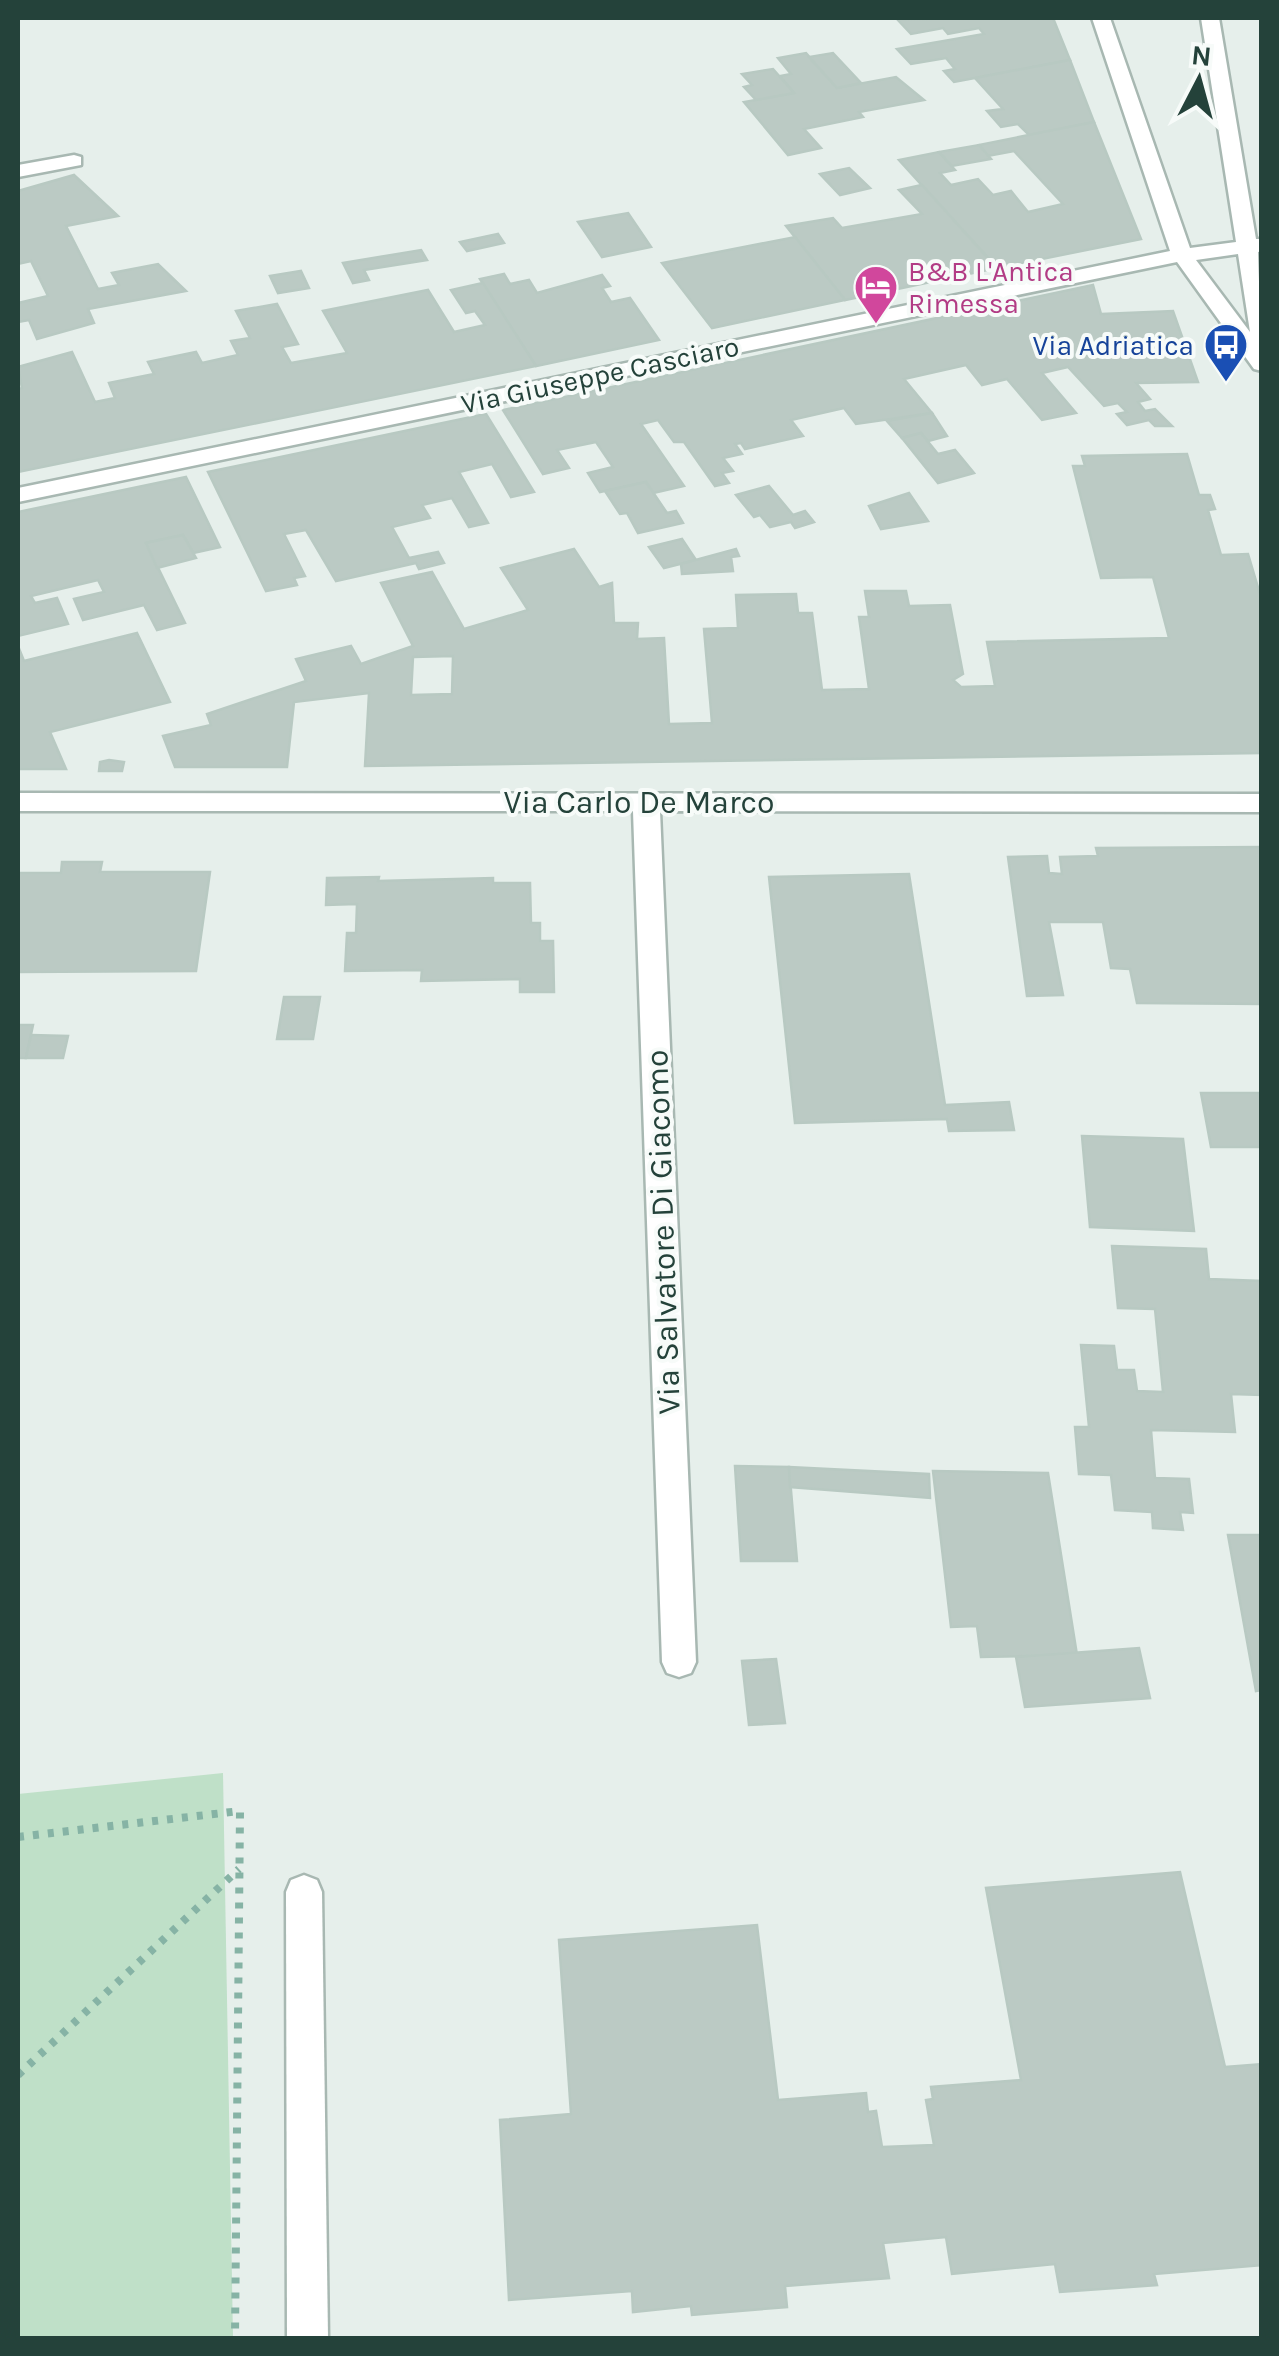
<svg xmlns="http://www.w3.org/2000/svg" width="1279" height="2356" viewBox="0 0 1279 2356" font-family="Karla,sans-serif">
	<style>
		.green { fill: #bfe0c8 }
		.building { fill: #bbcac4; stroke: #b8c9c2; stroke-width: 2.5; fill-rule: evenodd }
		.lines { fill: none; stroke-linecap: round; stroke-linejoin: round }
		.minor-casing { stroke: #a8b8b2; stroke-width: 5 }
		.path { stroke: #86b3a5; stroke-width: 8; stroke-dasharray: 6 9; stroke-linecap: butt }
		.minor { fill: #fff; fill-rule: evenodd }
		.labels { text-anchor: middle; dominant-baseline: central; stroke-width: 8; stroke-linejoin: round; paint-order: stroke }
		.far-hotel-label { font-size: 28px; fill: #b23c85; stroke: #f7fbf9; text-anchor: start }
		.far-transit-label { font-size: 28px; fill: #164399; stroke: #f7fbf9; text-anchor: end }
		.far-street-label { font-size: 28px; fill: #24423a; stroke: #f7fbf9 }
		.street-label { font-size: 32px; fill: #24423a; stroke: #f7fbf9 }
	</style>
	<rect width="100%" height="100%" fill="#e6efeb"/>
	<polygon class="green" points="223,1773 233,2338 18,2338 18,1794"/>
	<g class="building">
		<polygon points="1053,18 1070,60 954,82 944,71 955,69 946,58 911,64 897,49 984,34 979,28 948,34 943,28 911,34 897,19"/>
		<polygon points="806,53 837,88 896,77 924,100 859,112 863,117 804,129 821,148 788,155 744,102 794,93 780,76 791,74 778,58"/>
		<polygon points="833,53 861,83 837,88 809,57"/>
		<polygon points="1070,60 1094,122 1029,135 1018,124 1001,127 987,111 1003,109 975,78"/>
		<polygon points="773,69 794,93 756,100 744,87 752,85 742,74"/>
		<polygon points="1094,122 1141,239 997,268 899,160 939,152 955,170 940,173 951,185 978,179 993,195 1011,191 1028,212 1063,204 1014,151 988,156 979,145"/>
		<polygon points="979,145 991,159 952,166 939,152"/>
		<polygon points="849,168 870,188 840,195 820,174"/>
		<polygon points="74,175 118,216 66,226 98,289 119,285 112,273 158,264 186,291 88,309 94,323 37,339 29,320 18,322 18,303 48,296 31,261 18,264 18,191"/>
		<polygon points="922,185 997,268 845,300 786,226 833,218 842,228 922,214 899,190"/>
		<polygon points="628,213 651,247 602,257 578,222"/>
		<polygon points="498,234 504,243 467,251 460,242"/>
		<polygon points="795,237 845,300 712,328 662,263"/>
		<polygon points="421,250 427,260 364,270 369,280 353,283 343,263"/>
		<polygon points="301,271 309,288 278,293 270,276"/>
		<polygon points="504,274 510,284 529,280 537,293 602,275 610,286 602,288 611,302 630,298 659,340 536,366 480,279"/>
		<polygon points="483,283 536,366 18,472 18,389 22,388 18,367 72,352 95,402 115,398 109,383 154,374 148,362 196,352 202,363 238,355 231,341 250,338 236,311 277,304 298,344 282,347 291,363 347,353 323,311 428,290 454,332 485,325 475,311 466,313 451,290"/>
		<polygon points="1093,285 1101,314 1173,311 1198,382 1136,383 1150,399 1138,402 1145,411 1155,409 1172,426 1155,426 1149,420 1127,425 1117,414 1127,412 1118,403 1104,406 1068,367 1042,373 1076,413 1042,420 1007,379 982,385 966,365 904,379 932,413 856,424 844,408 791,420 803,436 745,449 741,443 735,444 742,454 723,458 733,471 722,473 729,483 715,486 684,442 674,442 658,420 641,424 684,486 653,493 646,482 600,492 588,473 613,467 596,442 557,450 569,468 543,474 503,410"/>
		<polygon points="932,413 947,436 928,441 921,433 902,438 887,421"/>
		<polygon points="486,414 534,492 511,497 492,464 459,472 488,523 469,527 452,498 422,505 430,518 392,527 409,558 438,552 444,563 419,569 416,563 336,581 306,530 284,534 305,576 294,578 297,585 266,591 208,472"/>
		<polygon points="921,433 938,454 955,450 974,473 938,483 902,438"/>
		<path d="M1187,454L1199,495H1210L1215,509L1208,510L1221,555L1248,554L1262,601V753L365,766L369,693L294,702L287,767H175L163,736L211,725L207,714L306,681L296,659L351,646L361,664L413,646L381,583L432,572L464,629L528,610L501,568L574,549L599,587L612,583L614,623H638L637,639L664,638L669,724L712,723L704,629L738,628L736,595L796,594L798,613H812L822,690L869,689L859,617H869L865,591H906L909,606L950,605L963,674L953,680L961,687L995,686L987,642L1169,638L1153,577L1101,578L1073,466H1085L1082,456ZM453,656L452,694L411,695L413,657Z"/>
		<polygon points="186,477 220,547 193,553 183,535 146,543 185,623 157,630 144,605 83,620 74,599 104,592 98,580 31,596 35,603 57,598 68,624 18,636 18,512"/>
		<polygon points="646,482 667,513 676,511 683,523 638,533 627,513 620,514 605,491"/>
		<polygon points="769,486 793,515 805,511 814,522 795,528 791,522 770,527 760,515 754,517 736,495"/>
		<polygon points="909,493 928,521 881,529 869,506"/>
		<polygon points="183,535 196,558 157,568 146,543"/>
		<polygon points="682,539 696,560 664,568 649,547"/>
		<polygon points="736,549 739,556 731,557 733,571 682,574 681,564"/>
		<polygon points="137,633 170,702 50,732 66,769 18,769 18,646 24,661"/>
		<polygon points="109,760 124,762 122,771 99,771 100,762"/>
		<polygon points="1262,847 1262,1004 1137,1003 1130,969 1111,968 1103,922 1049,922 1063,995 1027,996 1008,857 1047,856 1049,873 1062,874 1060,857 1098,856 1096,848"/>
		<polygon points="62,862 102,862 100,872 210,872 196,971 18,972 18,873 61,873"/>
		<polygon points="909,874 945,1105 1009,1102 1014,1130 949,1131 947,1119 795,1123 769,877"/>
		<polygon points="379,877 378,881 493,878 493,883 530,883 531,923 540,923 540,941 553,941 554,992 520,992 520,979 421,981 422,970 345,971 347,933 356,933 357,904 326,905 327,878"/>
		<polygon points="284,997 320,997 313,1039 277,1039"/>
		<polygon points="18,1025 33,1025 26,1058 18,1058"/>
		<polygon points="31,1035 68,1036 63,1058 26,1058"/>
		<polygon points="1201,1093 1262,1093 1262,1147 1211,1147"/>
		<polygon points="1082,1136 1183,1139 1194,1231 1090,1227"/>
		<polygon points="1112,1246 1206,1249 1209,1279 1262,1281 1262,1395 1231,1394 1235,1432 1151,1430 1155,1478 1189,1479 1193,1513 1180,1512 1183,1530 1153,1528 1152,1512 1115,1510 1111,1475 1079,1474 1075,1427 1089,1427 1081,1345 1114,1346 1117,1370 1134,1370 1137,1391 1163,1392 1155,1309 1118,1308"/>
		<polygon points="735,1466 789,1467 797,1561 741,1561"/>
		<polygon points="789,1467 929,1474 930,1498 790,1487"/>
		<polygon points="933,1471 1048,1473 1077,1655 981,1657 977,1626 951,1627"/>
		<polygon points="1228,1535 1262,1535 1262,1690 1256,1691"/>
		<polygon points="1139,1648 1150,1698 1025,1707 1016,1657"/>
		<polygon points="776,1659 785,1723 749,1725 742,1661"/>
		<polygon points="1180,1872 1225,2067 1262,2064 1262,2265 1154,2274 1157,2285 1060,2292 1055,2264 952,2274 946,2237 883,2243 889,2278 785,2286 787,2307 692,2315 691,2306 633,2312 632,2291 509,2300 500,2120 571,2114 559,1940 757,1925 778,2100 866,2093 868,2112 876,2111 882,2147 934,2145 926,2100 933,2099 931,2087 1021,2080 986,1888"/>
	</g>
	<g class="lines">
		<defs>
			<g id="minor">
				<path d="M1092,18H1110L1190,248L1236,242L1201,18H1219L1256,239H1262V251L1258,252L1262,371L1254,369L1177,262L18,502V488L1170,251ZM1238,254L1250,332L1196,260Z"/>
				<polygon points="74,155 81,157 81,165 18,177 18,165"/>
				<polygon points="18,793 1262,794 1262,812 660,811 696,1662 691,1673 679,1677 667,1673 662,1662 633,811 18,811"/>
				<polygon points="304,1875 317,1880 322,1892 328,2338 287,2338 286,1892 291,1880"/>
			</g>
		</defs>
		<use href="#minor" class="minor-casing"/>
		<g class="path">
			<polyline points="18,1837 240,1811 235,2338"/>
			<polyline points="18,2075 239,1869"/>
		</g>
		<use href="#minor" class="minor"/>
	</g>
	<defs>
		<symbol id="hotel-pin" viewBox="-11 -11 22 30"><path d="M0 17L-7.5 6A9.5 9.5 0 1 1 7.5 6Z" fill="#d1479c" stroke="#f7fbf9"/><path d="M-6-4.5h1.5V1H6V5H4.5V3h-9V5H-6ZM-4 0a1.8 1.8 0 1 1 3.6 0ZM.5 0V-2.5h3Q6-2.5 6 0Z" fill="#fff"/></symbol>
		<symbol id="bus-pin" viewBox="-11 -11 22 30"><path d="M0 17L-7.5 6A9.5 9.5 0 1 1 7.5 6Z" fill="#1a4fb4" stroke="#f7fbf9"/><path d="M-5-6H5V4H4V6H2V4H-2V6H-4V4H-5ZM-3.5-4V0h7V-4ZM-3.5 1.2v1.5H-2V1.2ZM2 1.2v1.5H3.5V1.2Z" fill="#fff"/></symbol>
	</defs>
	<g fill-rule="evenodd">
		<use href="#hotel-pin" x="851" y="262" width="50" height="68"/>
		<use href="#bus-pin" x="1201" y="320" width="50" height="68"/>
	</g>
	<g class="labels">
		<g class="far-hotel-label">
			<text x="908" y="271">B&amp;B L'Antica<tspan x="908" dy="32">Rimessa</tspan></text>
		</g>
		<g class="far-transit-label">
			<text x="1194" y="345">Via Adriatica</text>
		</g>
		<g class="far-street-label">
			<text transform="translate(600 375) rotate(-12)">Via Giuseppe Casciaro</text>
		</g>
		<g class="street-label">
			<text x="639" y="802">Via Carlo De Marco</text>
			<text transform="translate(663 1232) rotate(-92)">Via Salvatore Di Giacomo</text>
		</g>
	</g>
	<rect width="1279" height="2356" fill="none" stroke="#24423a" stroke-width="40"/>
	<g transform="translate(1199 80) rotate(6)" stroke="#f7fbf9" stroke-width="8" paint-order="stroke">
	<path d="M0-8L18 38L0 25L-18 38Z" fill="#24423a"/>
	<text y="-15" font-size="28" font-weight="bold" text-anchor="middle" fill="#24423a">N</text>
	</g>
</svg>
